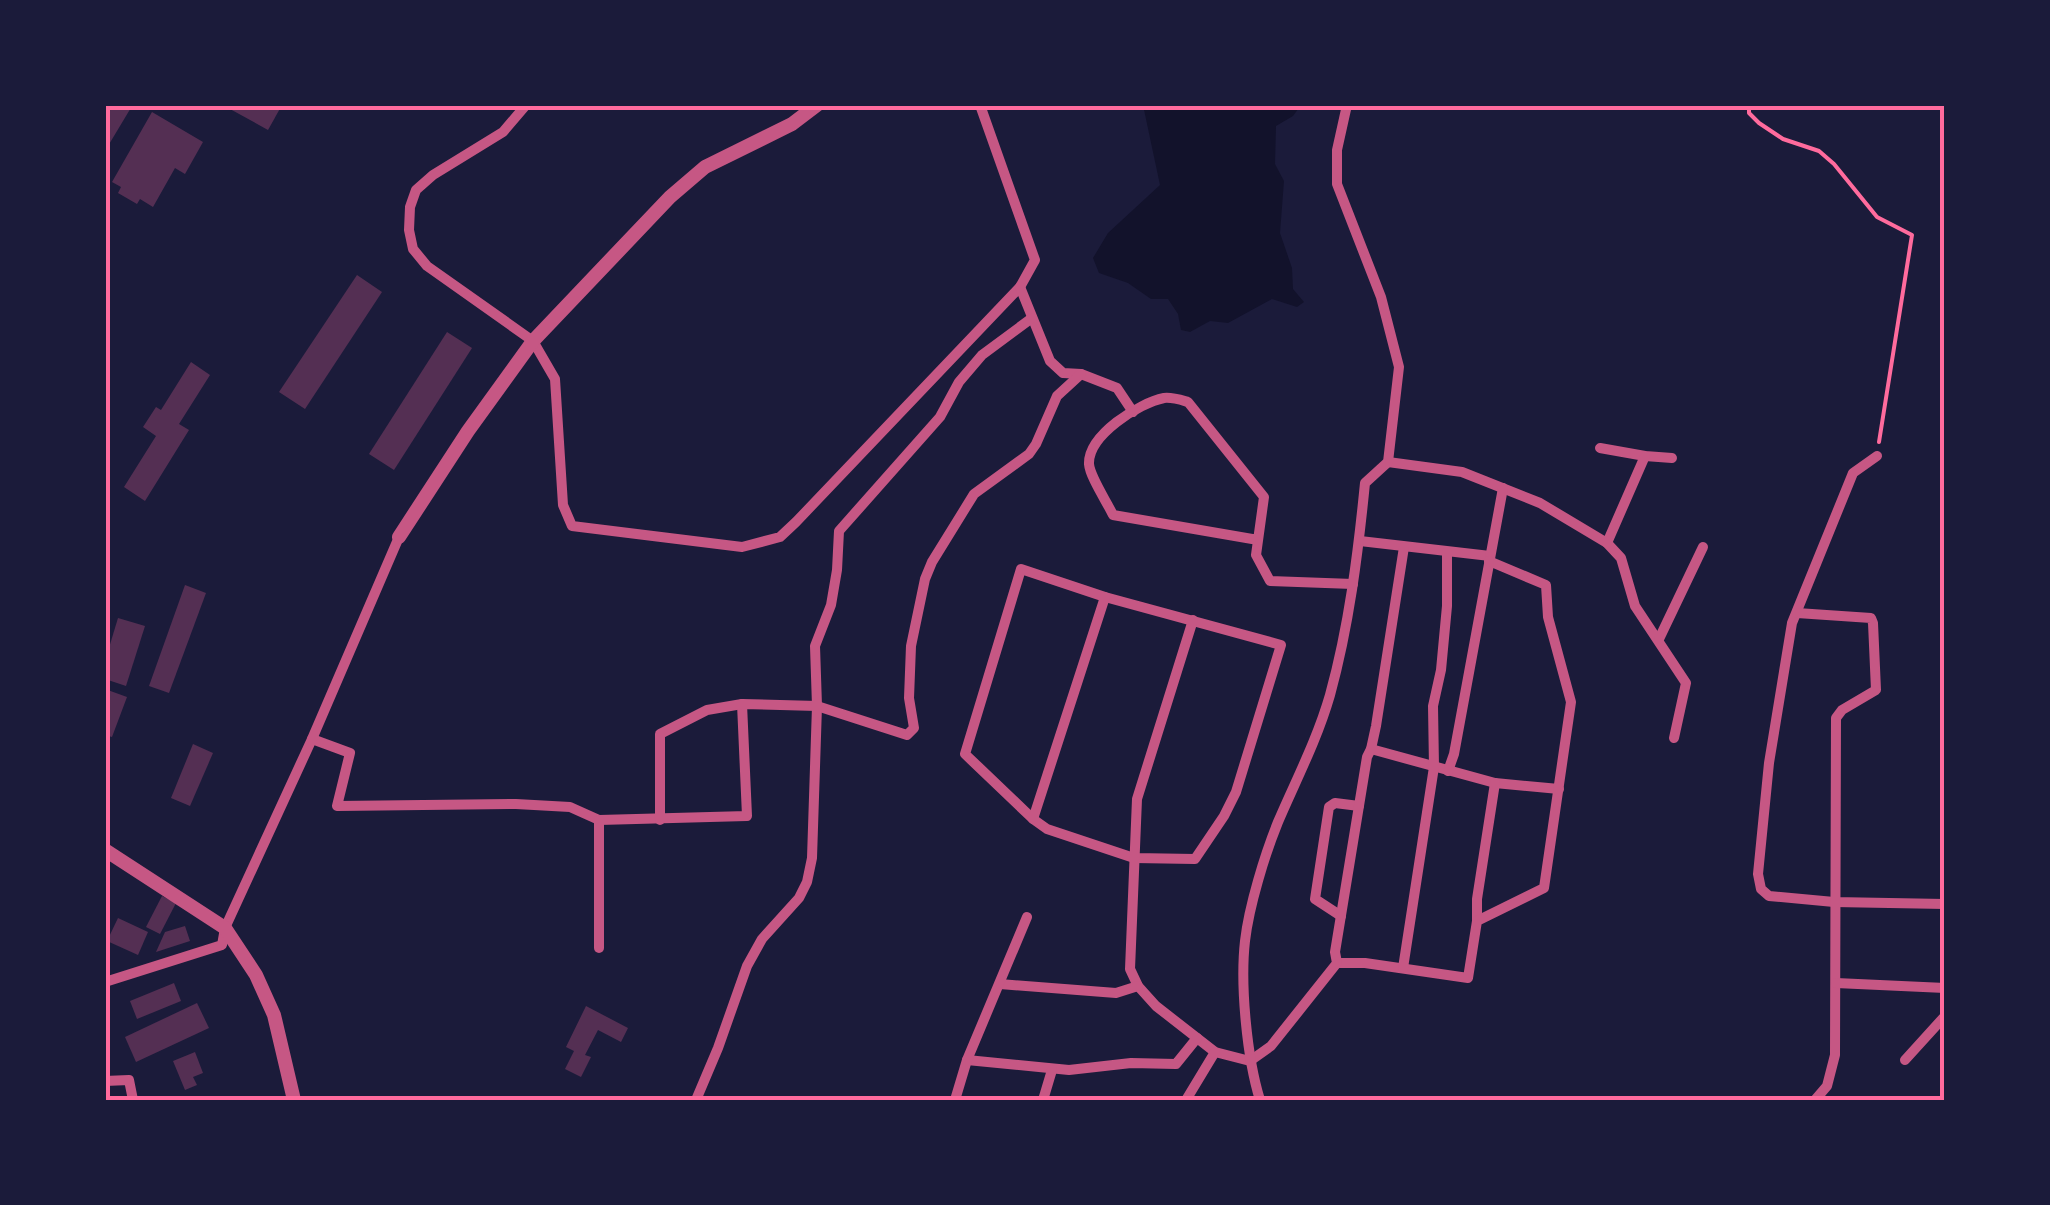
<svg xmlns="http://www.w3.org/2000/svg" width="2050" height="1205" viewBox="0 0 2050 1205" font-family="'Fira Sans',sans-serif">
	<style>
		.water { fill: #12122b }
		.building { fill: #542f53 }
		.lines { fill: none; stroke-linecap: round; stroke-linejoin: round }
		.path { stroke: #ff6b9d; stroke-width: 4 }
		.minor { stroke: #c65784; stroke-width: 10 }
		.tertiary { stroke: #c65784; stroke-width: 14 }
		.neatline { fill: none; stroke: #ff6b9d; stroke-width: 4 }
	</style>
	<rect width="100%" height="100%" fill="#1b1b3a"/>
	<polygon class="water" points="1143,105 1301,105 1293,116 1276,126 1275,164 1284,181 1280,233 1292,268 1293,289 1304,302 1297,307 1272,299 1228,323 1210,321 1190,332 1181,330 1178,314 1168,299 1151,299 1128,283 1099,273 1093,258 1108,233 1160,185"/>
	<g class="building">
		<polygon points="113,105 132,106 105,151 105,119"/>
		<polygon points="232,105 282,105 268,130 230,109"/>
		<polygon points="152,112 203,142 185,174 175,168 153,207 140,199 137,204 118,193 121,187 112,182"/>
		<polygon points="357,275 382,292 305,409 279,392"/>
		<polygon points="447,332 472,348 394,470 369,454"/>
		<polygon points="191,362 210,375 179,424 189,430 145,501 124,487 156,436 143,427 156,407 161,410"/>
		<polygon points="185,585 206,593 169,693 149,686"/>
		<polygon points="118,618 145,626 126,686 105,679 105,661"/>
		<polygon points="105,689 127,697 112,737 105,735"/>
		<polygon points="193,744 213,753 190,806 171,798"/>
		<polygon points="162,896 176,903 160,934 146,927"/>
		<polygon points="118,918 148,932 138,955 107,941"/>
		<polygon points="185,926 190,941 156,952 165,932"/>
		<polygon points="174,983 181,1001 137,1019 130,1001"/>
		<polygon points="197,1003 209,1028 136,1062 125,1037"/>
		<polygon points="586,1006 628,1028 621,1042 598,1030 585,1055 591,1057 581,1077 565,1069 574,1051 566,1047"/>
		<polygon points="195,1052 203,1073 193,1077 197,1085 185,1090 173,1061"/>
	</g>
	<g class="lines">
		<polyline class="path" points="1749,105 1749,113 1759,123 1783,139 1819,151 1834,164 1877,217 1912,235 1879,442"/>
		<g class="minor">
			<polyline points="526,105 503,132 433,175 416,190 410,207 409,230 413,249 427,266 533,341 555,379 563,505 572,526 742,547 780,537 796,522 1020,287 1035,260 980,105"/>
			<polyline points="1020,287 1050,361 1063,373 1081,374 1117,388 1133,412"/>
			<polyline points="1600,448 1645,456 1672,458"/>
			<polyline points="1877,456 1853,473 1792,623 1769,763 1758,874 1761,889 1769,896 1834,902 1945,904"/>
			<polyline points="1388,462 1462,472 1540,503 1607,543 1621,558 1635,606 1686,683 1674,738"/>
			<path d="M1258,540L1113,515C1107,502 1090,477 1089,464C1088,435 1139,403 1164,398C1172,397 1181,400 1188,402L1264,497L1256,555L1270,581L1353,584"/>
			<polyline points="1360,541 1490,556"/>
			<polyline points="1607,543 1645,456"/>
			<polygon points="1021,569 1105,597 1281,645 1236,792 1224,816 1195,859 1134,858 1047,829 1033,819 965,754"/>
			<polyline points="1797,613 1871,618 1873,623 1876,690 1842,710 1836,718 1835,1055 1827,1086 1815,1100"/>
			<polyline points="1193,620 1137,799 1130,969 1138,986 1156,1006 1215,1052 1250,1061"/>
			<polyline points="1659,639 1703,547"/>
			<polyline points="312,739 350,753 337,806 516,804 570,807 599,820 747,816 742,704"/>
			<polyline points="1371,749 1495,783 1559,789"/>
			<polyline points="1448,771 1454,754 1503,488"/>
			<polyline points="1033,819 1105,597"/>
			<polyline points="599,820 599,948"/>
			<polyline points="660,820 660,734 707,710 742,704 817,706 907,735 914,728 909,698 911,646 925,579 932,562 974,494 1029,454 1036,444 1057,396 1081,374"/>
			<polyline points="1341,916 1315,899 1329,807 1335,803 1359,806"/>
			<polyline points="1477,921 1477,899 1495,783"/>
			<polyline points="1337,963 1365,963 1468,978 1477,921 1544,888 1571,702 1548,617 1546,585 1489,561"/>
			<polyline points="1403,968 1434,767 1433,706 1441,670 1447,606 1447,552"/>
			<polyline points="105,982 222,945 225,928 312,739 399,537"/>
			<polyline points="1836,983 1945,988"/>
			<polyline points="1000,984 1116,993 1138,986"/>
			<polyline points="967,1060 1069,1070 1131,1063 1176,1064 1197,1038"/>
			<polyline points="1905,1060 1945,1016"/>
			<polyline points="1250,1061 1271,1046 1337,963 1335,952 1367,757 1371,749 1376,726 1404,547"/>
			<polyline points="105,1081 129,1080 133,1100"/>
			<polyline points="696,1100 718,1048 747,966 762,939 799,898 807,882 812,858 817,706 815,646 831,605 837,570 839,531 940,417 959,382 982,355 1032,318"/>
			<polyline points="955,1100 967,1060 1027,917"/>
			<polyline points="1043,1100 1052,1070"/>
			<polyline points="1186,1100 1215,1052"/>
			<path d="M1260,1100C1247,1058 1240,985 1245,941C1249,906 1265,854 1278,822C1296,780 1317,740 1330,695C1349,626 1358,554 1365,483L1388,462L1399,367L1381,297L1337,184V150L1347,105"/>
		</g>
		<g class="tertiary">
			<polyline points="399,537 468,431 533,341 670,197 705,167 792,124 817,105"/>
			<polyline points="105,850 225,928 256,975 274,1015 294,1100"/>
		</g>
	</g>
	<rect width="2050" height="1205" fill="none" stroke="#1b1b3a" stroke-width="215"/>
	<rect x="108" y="108" width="1834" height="990" class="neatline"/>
</svg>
